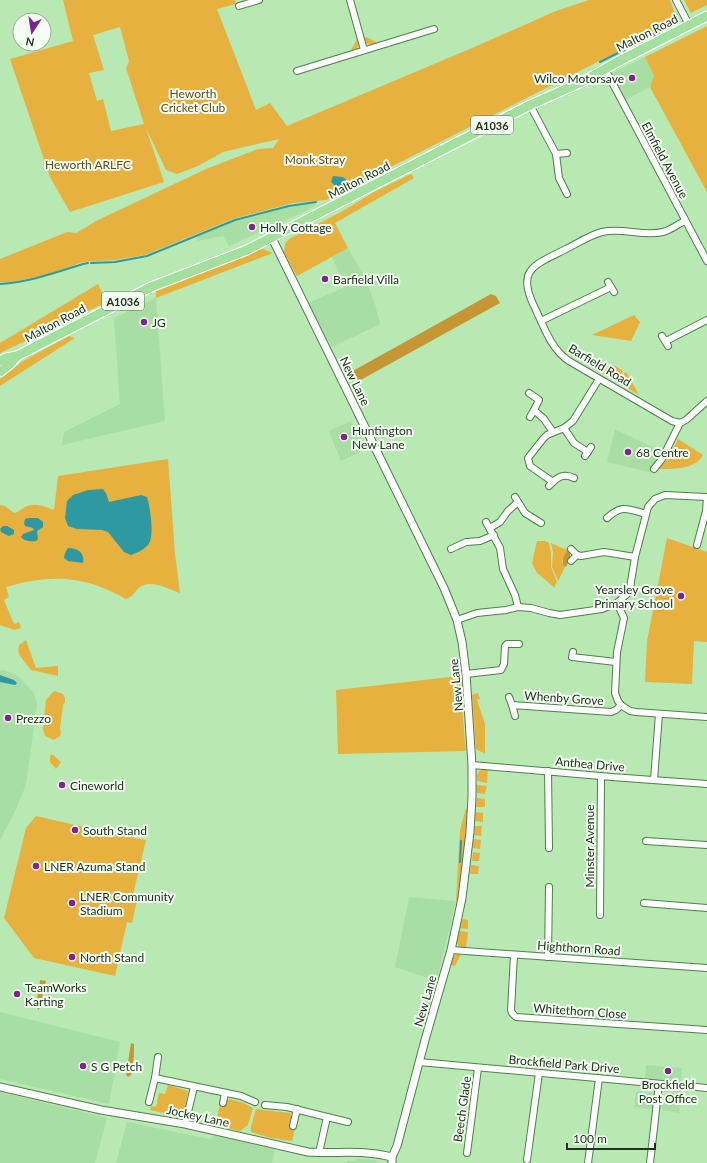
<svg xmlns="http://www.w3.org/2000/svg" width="707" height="1163" viewBox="0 0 707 1163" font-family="Lato,sans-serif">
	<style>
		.built { fill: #a8dea3 }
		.green { fill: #e7b13f; fill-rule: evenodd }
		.forest { fill: #c59633 }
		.water { fill: #2f99a2 }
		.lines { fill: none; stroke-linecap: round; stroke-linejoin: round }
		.stream { stroke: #2f99a2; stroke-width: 2 }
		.minor-casing { stroke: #517e4e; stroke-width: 8 }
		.tertiary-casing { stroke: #517e4e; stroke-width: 9 }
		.primary-casing { stroke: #fff; stroke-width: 11 }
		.minor { stroke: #fff; stroke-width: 6 }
		.tertiary { stroke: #fff; stroke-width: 7 }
		.primary { stroke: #a3df9f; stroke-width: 9 }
		.poi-dot { fill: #81228e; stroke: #f4fef3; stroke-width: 1.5 }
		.labels { text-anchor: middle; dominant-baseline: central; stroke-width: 4; stroke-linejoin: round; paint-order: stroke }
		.shield { fill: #f4fef3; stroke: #60705e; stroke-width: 1 }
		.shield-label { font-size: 11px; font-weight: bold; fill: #20331e }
		.street-label { font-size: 12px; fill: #20331e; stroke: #f4fef3 }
		.poi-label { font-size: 12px; fill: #20331e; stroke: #f4fef3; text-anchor: start }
		.park-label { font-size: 12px; fill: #664d1a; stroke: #f4fef3 }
	</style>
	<rect width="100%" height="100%" fill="#b8e9b3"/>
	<g class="built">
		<polygon points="645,57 654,76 650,87 623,101 611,79 614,72"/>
		<polygon points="315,203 316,205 304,212 229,246 223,236 198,241 197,237 234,221 285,208"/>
		<polygon points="348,248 365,278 375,304 380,324 332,347 308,303 345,287 332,257"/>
		<polygon points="156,298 165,421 62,445 64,432 120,404 114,318"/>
		<polygon points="351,421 359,436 370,447 341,461 329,431"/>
		<polygon points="615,429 660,451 652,469 649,472 607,462"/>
		<polygon points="4,670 18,676 34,693 37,704 26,785 16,809 0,840 0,671"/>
		<polygon points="409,897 456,901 437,981 395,967"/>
		<polygon points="0,1012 120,1042 109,1104 0,1079"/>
		<polygon points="646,1065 682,1068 681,1081 645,1079"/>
		<polygon points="675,1090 682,1090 679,1113 662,1110 665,1097"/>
		<polygon points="636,1091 653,1093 652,1109 634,1107"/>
		<polygon points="0,1092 107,1118 95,1163 0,1163"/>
		<polygon points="127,1122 210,1139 215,1135 275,1149 272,1163 116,1163"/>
		<polygon points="356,1159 375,1160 381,1163 347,1163 347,1161 356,1161"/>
	</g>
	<g class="green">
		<path d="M63,0H235L236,4L217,9L256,110L270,103L287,126L472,48L556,11L589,0H670L678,21L326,200L293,203L233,219L145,255L115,260L83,262L43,276L10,282H0V259L67,232L76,233L98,220L206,169L258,149L273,148L279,139L223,152L198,166L177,174L166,170L146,128L164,182L70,212L50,177L10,59L73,41ZM120,27L129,61L126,68L144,124L111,131L103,99L97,101L89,73L104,70L93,35Z"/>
		<polygon points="684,0 707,0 707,5 691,13"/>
		<polygon points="707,26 707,192 650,87 654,76 645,57"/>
		<polygon points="366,37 378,43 371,45 367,43 359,44 357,49 351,50 357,39"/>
		<polygon points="411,174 414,178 335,223 348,248 297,276 284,253 285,244 289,239 341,212 374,192"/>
		<polygon points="263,249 273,253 156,298 156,289 169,283 180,282 207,269 246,253"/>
		<polygon points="98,284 107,302 0,353 0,343"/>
		<polygon points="634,315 640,322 631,341 592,335"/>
		<polygon points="69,336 75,338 0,386 0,379 23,361"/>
		<polygon points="609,366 606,375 592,368 593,367"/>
		<polygon points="612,366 615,366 623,371 616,382 608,377"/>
		<polygon points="625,372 627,373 639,395 619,383"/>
		<path d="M678,439L703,455C695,470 672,469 658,469L668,459Z"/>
		<path d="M168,459L175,553L180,593C169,589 151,579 140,587C134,592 134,596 126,599C85,575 50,574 6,587L9,597L4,600L14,624L19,622L21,628L14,630L0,625V505L5,506L14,513C19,512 21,509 25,507C36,502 44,506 54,510L58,476Z"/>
		<polygon points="667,538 707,552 707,642 694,641 692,684 645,682 647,641"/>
		<polygon points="537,541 545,541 549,543 551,553 551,567 557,582 555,586 555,588 537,573 532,563"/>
		<path d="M551,543L567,550C564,556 560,562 565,567L558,581L552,567L553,552Z"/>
		<polygon points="26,640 36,668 58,666 58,676 31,670 20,656 18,650 19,645"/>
		<polygon points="459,676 466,751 338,754 336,690"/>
		<polygon points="55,691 63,694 65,698 65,702 63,705 60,728 61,733 60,736 54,740 45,736 43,729 46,700 52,693"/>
		<polygon points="478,693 480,699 477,700 485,724 485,754 476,749 472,695"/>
		<polygon points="52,754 61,762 56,769 50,762 50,756"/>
		<path d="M488,769L487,783L477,781C476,772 479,769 488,769Z"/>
		<polygon points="476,785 487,786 485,794 477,793"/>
		<polygon points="477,798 485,799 485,807 476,807"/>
		<polygon points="466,808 469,814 459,899 456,901 460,830"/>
		<polygon points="475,812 483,813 483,822 475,821"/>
		<polygon points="36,816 128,837 146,840 133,895 138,896 132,923 127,922 115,976 34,958 4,918 26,828"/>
		<polygon points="475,826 482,826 481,836 474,835"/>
		<polygon points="473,839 481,840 480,849 473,848"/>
		<polygon points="473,852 480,853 479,861 472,861"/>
		<polygon points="471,865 479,866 478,874 470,874"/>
		<polygon points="462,919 468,920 468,929 460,928"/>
		<polygon points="459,931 468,932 466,949 460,948 457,943"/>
		<polygon points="458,953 461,954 455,966 450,965 453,957"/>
		<polygon points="168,1085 188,1091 183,1117 150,1110 151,1106 156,1107 159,1093 165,1094"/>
		<polygon points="230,1099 244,1103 253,1108 248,1125 240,1131 215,1125 220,1105 225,1106 227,1101"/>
		<polygon points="256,1109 290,1113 292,1117 290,1128 295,1129 292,1141 271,1138 251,1132 251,1127"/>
	</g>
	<g class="forest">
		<polygon points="491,294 496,296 500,303 357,382 351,372"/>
		<polygon points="567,550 570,553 570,558 566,567 563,565 563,558"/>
		<polygon points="40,980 46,981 39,1010 36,1007"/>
		<polygon points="131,1043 134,1044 134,1055 131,1075 128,1077 126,1075"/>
	</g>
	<g class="water">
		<path d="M333,176L343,177L350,183L347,187C340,188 336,187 331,182Z"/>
		<path d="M103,489L106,493L109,502L141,495L147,497C150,507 155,537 148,545C143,550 137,553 131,555L124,552L108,532L102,530L77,529L68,526L65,518L67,501L73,495L88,490Z"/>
		<path d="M29,518H38L43,522V527L37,531L38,539L36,541C31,542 24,541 21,537L23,534L34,530L33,528L25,526L24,523L25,519Z"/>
		<polygon points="3,526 7,526 14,530 14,534 9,536 1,532 0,529"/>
		<path d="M68,548C78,548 85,553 83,563L68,561L64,558L65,553Z"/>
		<polygon points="0,675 14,680 17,683 15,685 0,682"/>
	</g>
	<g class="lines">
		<g class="stream">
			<polyline points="600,62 660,32"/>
			<polyline points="91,263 115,262 147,256 235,220 289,206 316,202"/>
			<path d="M0,284C30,282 54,273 83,264L88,263"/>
			<polyline points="460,862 461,841"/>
		</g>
		<defs>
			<g id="minor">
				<polyline points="350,0 364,50"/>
				<polyline points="676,0 689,25"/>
				<polyline points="239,6 259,0"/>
				<polyline points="605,69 707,261"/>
				<polyline points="297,71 434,29"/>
				<polyline points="530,105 556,154"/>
				<polyline points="567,194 559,178 556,154 567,153"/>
				<polyline points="608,282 614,292"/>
				<polyline points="541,321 611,287"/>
				<polyline points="662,336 668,346"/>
				<polyline points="666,341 707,320"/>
				<polyline points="529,393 539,400 534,410 544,419 553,432"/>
				<polyline points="530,417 534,410"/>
				<path d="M680,423L672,421L569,361C551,349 544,327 535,308C515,269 535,265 566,249C578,243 590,235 602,232C622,227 643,237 663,232C671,230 678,224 685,221"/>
				<polyline points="564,428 574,443 588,452"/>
				<polyline points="585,456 591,447"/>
				<polyline points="654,469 662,459 680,423 686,420 707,401"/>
				<polyline points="553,482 530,466 528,458 543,439 547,435 564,428 573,421 599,379"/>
				<path d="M549,486C557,477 563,473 574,478"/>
				<polyline points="515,497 525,513 541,523"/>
				<path d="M607,518C622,504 628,509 646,514"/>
				<polyline points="486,522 500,548 503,569 515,595 518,607"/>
				<polyline points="490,528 500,522 508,511 518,502"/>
				<polyline points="697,545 706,511 707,497"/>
				<polyline points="451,549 466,542 480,541 494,535"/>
				<polyline points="571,549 577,555 581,556 604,552 635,557"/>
				<polyline points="571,561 577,555"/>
				<polyline points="617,603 624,618 617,652 615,693 618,701 621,705 630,711 636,712 707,717"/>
				<polyline points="457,620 477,613 506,610 518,607 531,608 549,613 560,615 602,609 617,603 627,594 630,588 635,557 648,507 655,499 665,495 707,497"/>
				<polyline points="573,652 572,657 616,662"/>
				<polyline points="466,674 501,670 504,664 505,646 507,644 519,644"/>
				<polyline points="509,697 512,705"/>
				<polyline points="515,716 512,705 611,712 616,710 621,705"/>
				<polyline points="472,765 612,777 707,784"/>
				<polyline points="548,771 549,848"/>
				<polyline points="654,780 659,714"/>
				<polyline points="646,841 707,845"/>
				<polyline points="644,903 707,908"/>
				<polyline points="600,915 601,776"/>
				<polyline points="451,950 707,968"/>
				<polyline points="514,955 511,1010 512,1013 516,1017 707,1030"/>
				<polyline points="548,957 549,887"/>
				<polyline points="419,1062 707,1088"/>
				<polyline points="155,1078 241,1096 255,1102"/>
				<polyline points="149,1102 155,1078 158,1057"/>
				<polyline points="223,1103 225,1093"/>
				<polyline points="265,1105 287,1107 327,1117"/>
				<polyline points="185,1124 194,1087"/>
				<polyline points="293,1126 297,1109"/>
				<polyline points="319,1153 327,1117 348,1122"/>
				<polyline points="467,1153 478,1068"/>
				<polyline points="527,1160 539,1073"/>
				<polyline points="588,1163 599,1078"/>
				<polyline points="650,1163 659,1084"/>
			</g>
			<g id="tertiary">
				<polyline points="272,238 444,588 457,620 462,642 466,674 472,765 472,797 470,832 462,898 451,950 425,1040 397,1146 392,1157 392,1163"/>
				<path d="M0,1087L101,1110L185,1124L308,1152C338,1154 362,1149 392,1157"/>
			</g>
			<g id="primary">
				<polyline points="0,361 6,358 17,356 151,287 247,250 530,105 584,81 619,61 707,16"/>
				<polyline points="0,372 9,365 17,356"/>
			</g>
		</defs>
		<use href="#minor" class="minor-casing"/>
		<use href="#tertiary" class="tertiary-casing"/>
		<use href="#primary" class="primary-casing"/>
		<use href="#minor" class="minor"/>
		<use href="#tertiary" class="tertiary"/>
		<use href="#primary" class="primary"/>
	</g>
	<g class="poi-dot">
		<circle cx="632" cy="78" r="4"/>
		<circle cx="252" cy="227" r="4"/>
		<circle cx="325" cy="279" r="4"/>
		<circle cx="144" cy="322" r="4"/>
		<circle cx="344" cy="437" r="4"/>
		<circle cx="628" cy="452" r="4"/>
		<circle cx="681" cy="596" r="4"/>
		<circle cx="8" cy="718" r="4"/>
		<circle cx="62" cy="785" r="4"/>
		<circle cx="75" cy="830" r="4"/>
		<circle cx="36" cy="866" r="4"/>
		<circle cx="72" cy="903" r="4"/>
		<circle cx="72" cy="957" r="4"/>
		<circle cx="17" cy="994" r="4"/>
		<circle cx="83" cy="1066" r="4"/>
		<circle cx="668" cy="1071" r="4"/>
	</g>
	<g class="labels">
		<g class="shield">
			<rect x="471" y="116" width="42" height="18" rx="3"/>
			<rect x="102" y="292" width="42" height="18" rx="3"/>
		</g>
		<g class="shield-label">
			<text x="492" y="125">A1036</text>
			<text x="123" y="301">A1036</text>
		</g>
		<g class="street-label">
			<text transform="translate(647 33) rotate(-27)">Malton Road</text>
			<text transform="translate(665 160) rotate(62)">Elmfield Avenue</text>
			<text transform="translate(359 180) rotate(-27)">Malton Road</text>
			<text transform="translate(55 323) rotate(-28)">Malton Road</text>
			<text transform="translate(600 365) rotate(31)">Barfield Road</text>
			<text transform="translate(355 381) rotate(64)">New Lane</text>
			<text transform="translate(456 685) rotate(-96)">New Lane</text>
			<text transform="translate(564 698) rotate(4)">Whenby Grove</text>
			<text transform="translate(590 764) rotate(5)">Anthea Drive</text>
			<text transform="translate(589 846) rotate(-90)">Minster Avenue</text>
			<text transform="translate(579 948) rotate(4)">Highthorn Road</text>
			<text transform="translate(425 1001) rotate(-74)">New Lane</text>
			<text transform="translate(580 1011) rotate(4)">Whitethorn Close</text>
			<text transform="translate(564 1064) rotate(5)">Brockfield Park Drive</text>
			<text transform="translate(462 1109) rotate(-82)">Beech Glade</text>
			<text transform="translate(198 1116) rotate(12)">Jockey Lane</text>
		</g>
		<g class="poi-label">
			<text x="624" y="78" text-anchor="end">Wilco Motorsave</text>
			<text x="260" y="227">Holly Cottage</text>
			<text x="333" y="279">Barfield Villa</text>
			<text x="152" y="322">JG</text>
			<text x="352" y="430">Huntington<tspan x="352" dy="14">New Lane</tspan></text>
			<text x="636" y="452">68 Centre</text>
			<text x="673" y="589" text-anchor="end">Yearsley Grove<tspan x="673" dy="14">Primary School</tspan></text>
			<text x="16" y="718">Prezzo</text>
			<text x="70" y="785">Cineworld</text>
			<text x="83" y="830">South Stand</text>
			<text x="44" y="866">LNER Azuma Stand</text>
			<text x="80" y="896">LNER Community<tspan x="80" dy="14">Stadium</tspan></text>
			<text x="80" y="957">North Stand</text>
			<text x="25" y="987">TeamWorks<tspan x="25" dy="14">Karting</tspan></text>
			<text x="91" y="1066">S G Petch</text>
			<text x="668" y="1084" text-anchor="middle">Brockfield<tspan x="668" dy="14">Post Office</tspan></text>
		</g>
		<g class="park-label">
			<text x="193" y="93">Heworth<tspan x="193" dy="14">Cricket Club</tspan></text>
			<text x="315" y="159">Monk Stray</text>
			<text x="88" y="164">Heworth ARLFC</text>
		</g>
	</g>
	<g transform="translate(32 32) rotate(192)"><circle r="19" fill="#f4fef3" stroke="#9fad9e"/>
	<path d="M0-3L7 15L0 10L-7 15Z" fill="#81228e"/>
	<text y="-6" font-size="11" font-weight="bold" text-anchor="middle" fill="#20331e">N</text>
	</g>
	<path d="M567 1143v6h88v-6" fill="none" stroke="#20331e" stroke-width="2"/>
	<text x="573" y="1143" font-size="12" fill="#20331e" stroke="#f4fef3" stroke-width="3" paint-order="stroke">100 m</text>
</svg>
